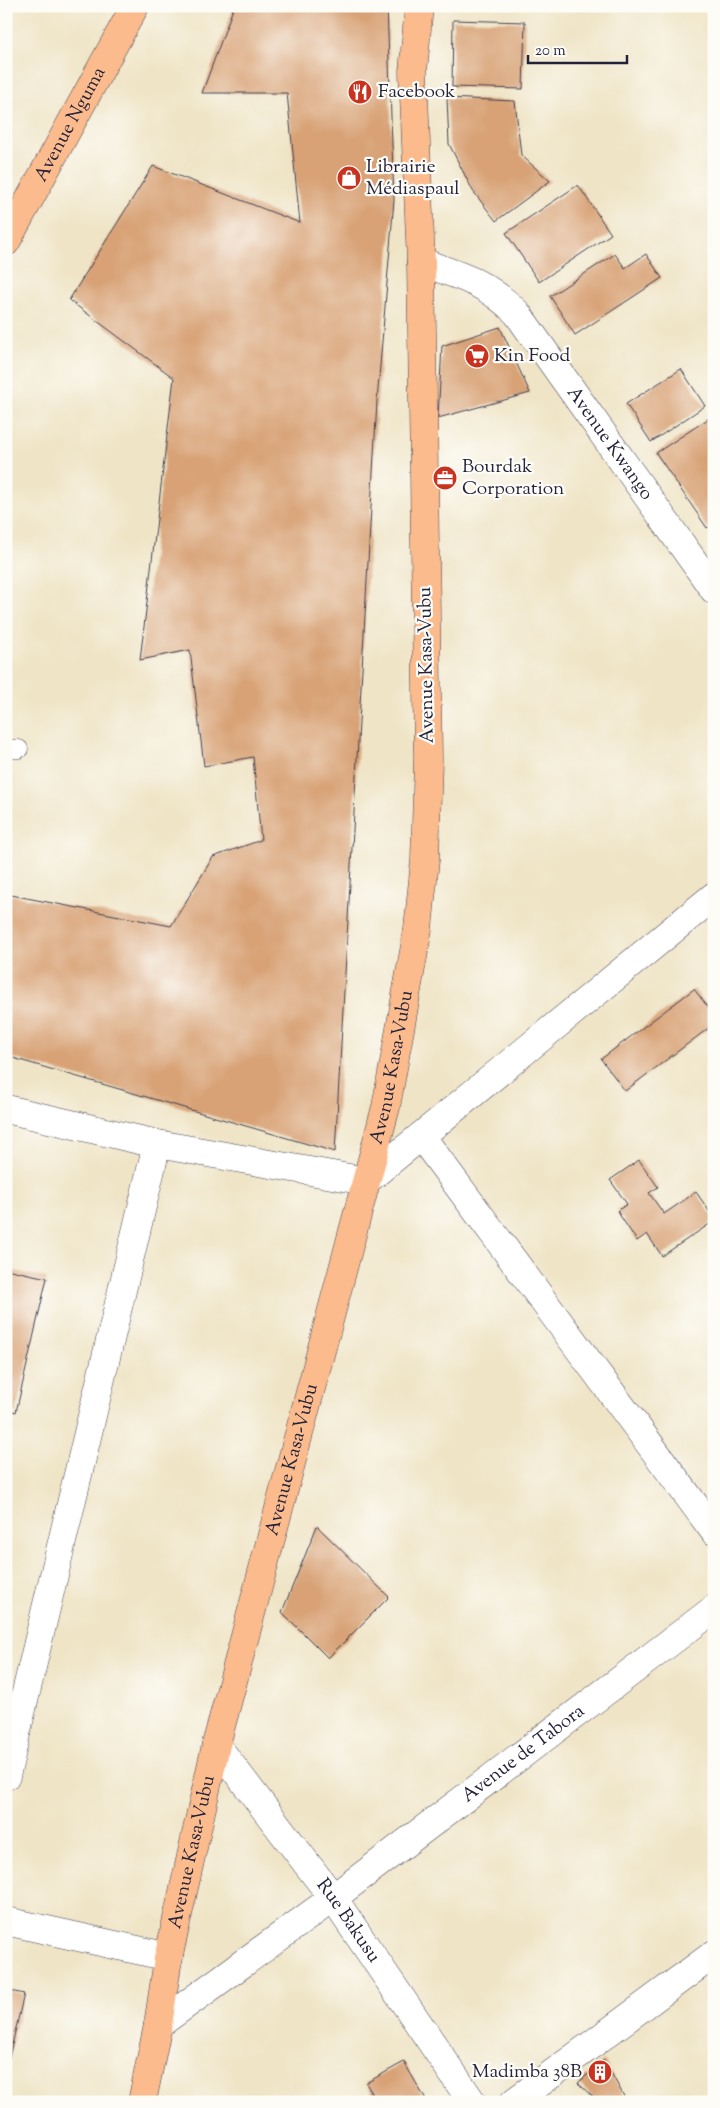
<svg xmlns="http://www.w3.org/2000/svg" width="720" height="2108" viewBox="0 0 720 2108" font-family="'Sorts Mill Goudy',serif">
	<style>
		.building { fill: #d8a276 }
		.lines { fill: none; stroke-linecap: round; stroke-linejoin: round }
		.lane-casing { stroke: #413f50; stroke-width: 19 }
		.street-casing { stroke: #413f50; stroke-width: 29 }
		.primary-casing { stroke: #413f50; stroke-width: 29 }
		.lane { stroke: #fff; stroke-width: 18 }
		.street { stroke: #fff; stroke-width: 28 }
		.primary { stroke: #fbbb8d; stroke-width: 28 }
		.labels { text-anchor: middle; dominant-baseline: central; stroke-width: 4.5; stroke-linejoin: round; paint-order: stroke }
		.poi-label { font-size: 19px; fill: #22223b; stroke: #fdfcf7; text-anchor: start }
		.street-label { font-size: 19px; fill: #22223b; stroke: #fdfcf7 }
	</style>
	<rect width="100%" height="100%" fill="#fdfcf7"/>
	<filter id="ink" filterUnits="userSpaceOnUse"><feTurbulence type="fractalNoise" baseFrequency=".02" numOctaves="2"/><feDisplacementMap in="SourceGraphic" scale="10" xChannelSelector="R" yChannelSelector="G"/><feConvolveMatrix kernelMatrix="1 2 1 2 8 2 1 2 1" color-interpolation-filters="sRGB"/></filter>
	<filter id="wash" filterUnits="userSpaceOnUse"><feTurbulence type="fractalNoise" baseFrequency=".0096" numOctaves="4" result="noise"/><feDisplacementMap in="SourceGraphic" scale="20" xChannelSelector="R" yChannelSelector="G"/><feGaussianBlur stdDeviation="1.12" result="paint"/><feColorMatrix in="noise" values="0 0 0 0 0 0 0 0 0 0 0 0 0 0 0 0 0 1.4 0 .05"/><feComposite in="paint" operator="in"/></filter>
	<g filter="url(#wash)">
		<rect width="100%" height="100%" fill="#efe4c6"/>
		<g id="blocks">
			<g class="building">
				<polygon points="234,6 387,6 394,200 377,401 335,1152 6,1056 6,894 171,926 213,857 261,840 253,757 204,766 190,650 140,660 174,378 69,300 153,166 300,223 287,93 202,93"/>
				<polygon points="453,20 525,22 523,89 452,87"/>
				<polygon points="447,98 515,101 521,155 550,181 496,221 473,191 449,144"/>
				<polygon points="578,185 611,234 539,282 506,233"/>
				<polygon points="615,254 625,268 646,254 662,278 575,335 550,296"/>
				<polygon points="500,327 530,393 438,418 442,346"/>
				<polygon points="681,369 705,406 651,442 626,404"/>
				<polygon points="714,415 714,523 707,528 656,453"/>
				<polygon points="694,989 714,1015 714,1024 625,1091 601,1059"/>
				<polygon points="639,1160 658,1187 649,1193 664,1214 696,1192 714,1218 714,1221 662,1256 647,1234 637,1241 617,1211 627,1204 610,1180"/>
				<polygon points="6,1269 47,1278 16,1412 6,1409"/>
				<polygon points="317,1526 389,1597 328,1658 282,1612"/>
				<polygon points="6,1990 24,1994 7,2066 6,2066"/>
				<polygon points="604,2060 626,2100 598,2102 578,2083"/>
				<polygon points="404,2062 427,2102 377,2102 366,2083"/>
			</g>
		</g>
	</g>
	<g filter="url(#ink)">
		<use href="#blocks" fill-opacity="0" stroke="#413f50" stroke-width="1"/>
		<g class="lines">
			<defs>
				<polyline id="lane" points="6,749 19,749"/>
				<g id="street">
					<path id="s1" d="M421,262C461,276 486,282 517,313L714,590"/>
					<polyline points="6,1109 157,1144 366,1181 714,896"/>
					<polyline points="421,1136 714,1531"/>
					<path id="s2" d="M216,1745L333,1898L472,2102"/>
					<polyline points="6,1776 157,1144"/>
					<polyline points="6,1921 169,1957"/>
					<path id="s3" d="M158,2025L333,1898L714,1609"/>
					<polyline points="514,2102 714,1954"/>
				</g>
				<g id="primary">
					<path id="s4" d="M6,242L135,6"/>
					<path id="s5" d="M142,2102L158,2025L168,1959L216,1745L386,1107L418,929L425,860L428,759L421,262L413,72L419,6"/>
				</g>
			</defs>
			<use href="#lane" class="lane-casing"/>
			<use href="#street" class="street-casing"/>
			<use href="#primary" class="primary-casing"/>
			<use href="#lane" class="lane"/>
			<use href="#street" class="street"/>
			<use href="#primary" class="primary"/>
		</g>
	</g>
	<defs>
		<symbol id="restaurant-disc" viewBox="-11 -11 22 22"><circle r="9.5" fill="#c8321e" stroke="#fdfcf7"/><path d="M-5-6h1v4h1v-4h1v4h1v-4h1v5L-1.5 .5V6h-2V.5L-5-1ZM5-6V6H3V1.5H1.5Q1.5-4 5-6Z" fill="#fff"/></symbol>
		<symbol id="shop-disc" viewBox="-11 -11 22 22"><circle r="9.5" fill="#c8321e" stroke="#fdfcf7"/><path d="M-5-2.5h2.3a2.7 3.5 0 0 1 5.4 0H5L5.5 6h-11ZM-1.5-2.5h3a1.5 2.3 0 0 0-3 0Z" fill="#fff"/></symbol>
		<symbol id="supermarket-disc" viewBox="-11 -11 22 22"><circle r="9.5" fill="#c8321e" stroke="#fdfcf7"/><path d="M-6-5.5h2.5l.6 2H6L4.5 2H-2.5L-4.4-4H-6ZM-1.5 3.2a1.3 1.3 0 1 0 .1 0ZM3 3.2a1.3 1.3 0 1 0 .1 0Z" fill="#fff"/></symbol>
		<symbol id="office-disc" viewBox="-11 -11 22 22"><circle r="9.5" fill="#c8321e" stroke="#fdfcf7"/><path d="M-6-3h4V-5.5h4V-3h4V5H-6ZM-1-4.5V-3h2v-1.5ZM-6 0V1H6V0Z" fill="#fff"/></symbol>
		<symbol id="building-disc" viewBox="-11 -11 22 22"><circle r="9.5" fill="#c8321e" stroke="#fdfcf7"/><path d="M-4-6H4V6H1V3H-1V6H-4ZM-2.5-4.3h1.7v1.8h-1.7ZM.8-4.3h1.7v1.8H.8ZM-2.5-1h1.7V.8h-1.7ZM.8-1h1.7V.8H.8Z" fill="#fff"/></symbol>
	</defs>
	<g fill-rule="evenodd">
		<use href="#restaurant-disc" x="346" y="78" width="28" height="28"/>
		<use href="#shop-disc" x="335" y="164" width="28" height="28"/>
		<use href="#supermarket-disc" x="463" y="342" width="28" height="28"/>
		<use href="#office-disc" x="431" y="464" width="28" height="28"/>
		<use href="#building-disc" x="586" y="2058" width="28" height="28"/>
	</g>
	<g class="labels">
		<g class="poi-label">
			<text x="378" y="92">Facebook</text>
			<text x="366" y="167">Librairie<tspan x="366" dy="22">Médiaspaul</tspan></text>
			<text x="494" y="356">Kin Food</text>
			<text x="462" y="467">Bourdak<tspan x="462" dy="22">Corporation</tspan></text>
			<text x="582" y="2072" text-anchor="end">Madimba 38B</text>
		</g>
		<g class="street-label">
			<text stroke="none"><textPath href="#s4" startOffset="134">Avenue Nguma</textPath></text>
			<text stroke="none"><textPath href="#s1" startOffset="270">Avenue Kwango</textPath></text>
			<text transform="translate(427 665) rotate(-91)">Avenue Kasa-Vubu</text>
			<text stroke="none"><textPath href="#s5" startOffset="1065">Avenue Kasa-Vubu</textPath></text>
			<text stroke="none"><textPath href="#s5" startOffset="660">Avenue Kasa-Vubu</textPath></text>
			<text stroke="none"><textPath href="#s3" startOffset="455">Avenue de Tabora</textPath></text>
			<text stroke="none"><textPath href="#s5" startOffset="255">Avenue Kasa-Vubu</textPath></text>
			<text stroke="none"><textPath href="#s2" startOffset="220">Rue Bakusu</textPath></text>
		</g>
	</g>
	<rect width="720" height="2108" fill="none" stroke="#fdfcf7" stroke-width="25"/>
	<path d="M528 55v8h99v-8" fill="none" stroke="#22223b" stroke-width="2.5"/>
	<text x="535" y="55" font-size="15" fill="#22223b" stroke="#fdfcf7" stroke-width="4" paint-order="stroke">20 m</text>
</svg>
